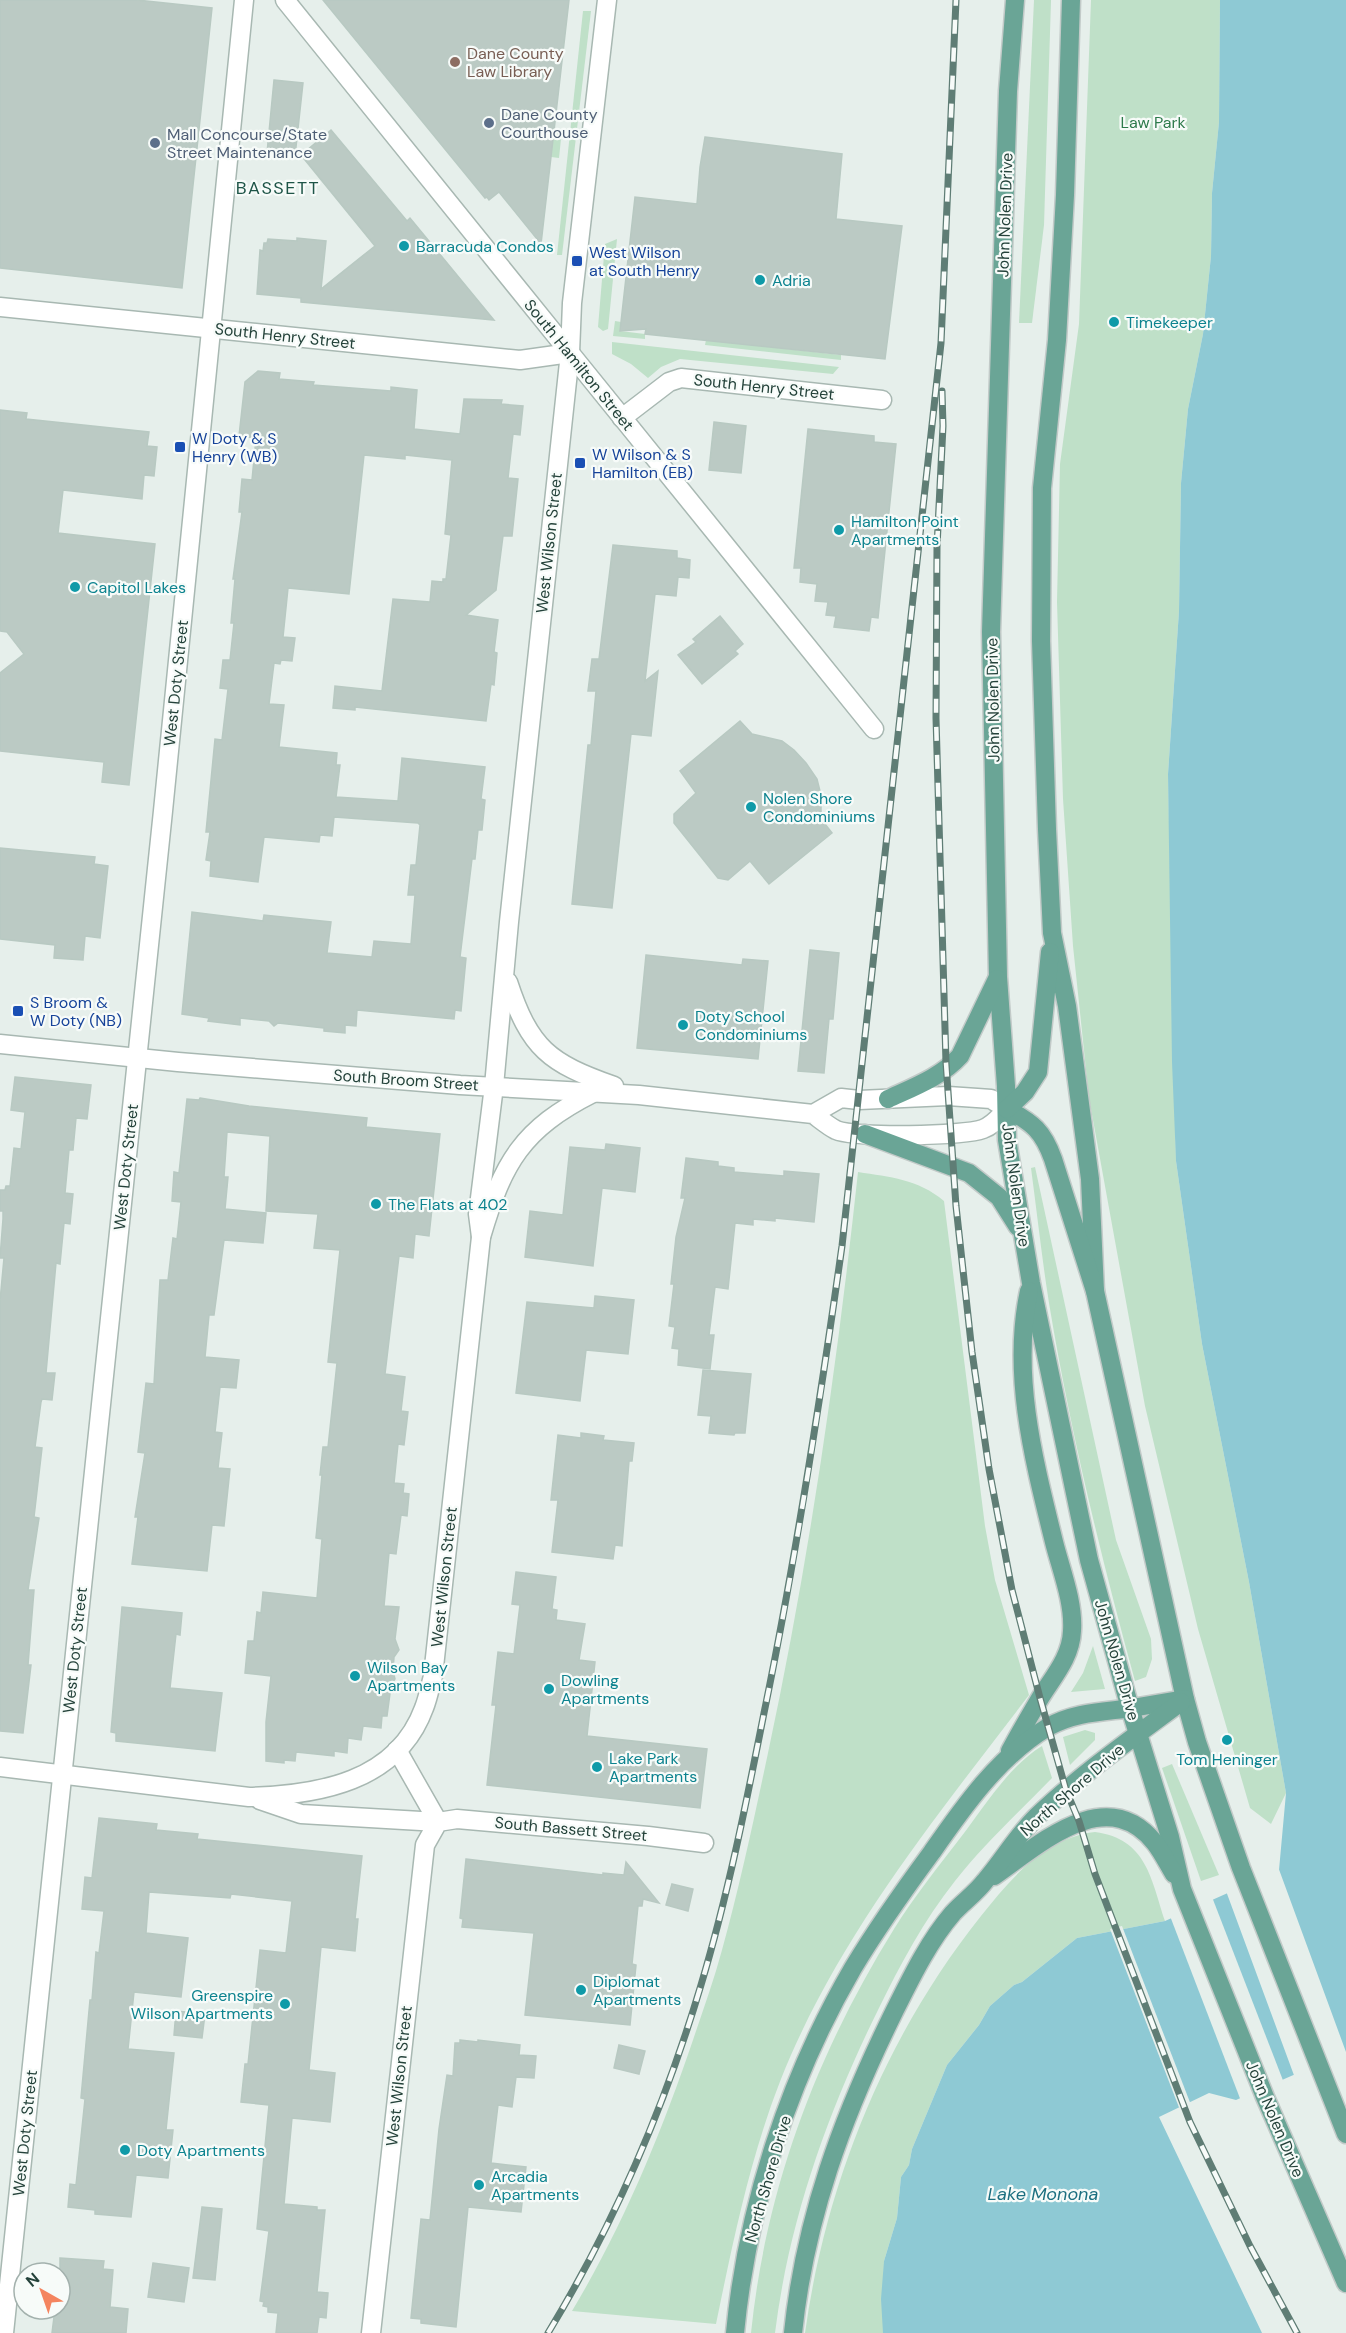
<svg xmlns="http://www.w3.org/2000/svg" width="1346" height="2333" viewBox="0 0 1346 2333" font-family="'DM Sans',sans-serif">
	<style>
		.green { fill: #bfe0c8 }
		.water { fill: #8ec9d4 }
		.pier { fill: #e6efeb }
		.building { fill: #bbcac4; stroke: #b8c9c2; stroke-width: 1.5 }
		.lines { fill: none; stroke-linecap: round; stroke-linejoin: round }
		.minor-casing { stroke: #a8b8b2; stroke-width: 21 }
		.tertiary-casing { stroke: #a8b8b2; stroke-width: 21 }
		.primary-casing { stroke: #c2cac8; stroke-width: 21 }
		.minor { stroke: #fff; stroke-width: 18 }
		.tertiary { stroke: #fff; stroke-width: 18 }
		.primary { stroke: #6aa596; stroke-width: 18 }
		.rail-casing { stroke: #5f7d75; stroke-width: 7 }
		.rail { stroke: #f7fbf9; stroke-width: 4.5; stroke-dasharray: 14; stroke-linecap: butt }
		.education-dot { fill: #8d6e63; stroke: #f7fbf9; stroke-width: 2 }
		.service-dot { fill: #5c6f8a; stroke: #f7fbf9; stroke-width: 2 }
		.culture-dot { fill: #0f9aa8; stroke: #f7fbf9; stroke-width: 2 }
		.transit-dot { fill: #1a4fb4; stroke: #f7fbf9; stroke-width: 2 }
		.labels { text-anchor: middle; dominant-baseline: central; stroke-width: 4.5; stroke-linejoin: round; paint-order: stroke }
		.education-label { font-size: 16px; fill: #785e54; stroke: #f7fbf9; text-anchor: start }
		.service-label { font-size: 16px; fill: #4e5e75; stroke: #f7fbf9; text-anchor: start }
		.park-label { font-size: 16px; fill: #2d7a4b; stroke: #f7fbf9 }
		.street-label { font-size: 16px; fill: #24423a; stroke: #f7fbf9 }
		.culture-label { font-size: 16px; fill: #0d838f; stroke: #f7fbf9; text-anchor: start }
		.transit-label { font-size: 16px; fill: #164399; stroke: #f7fbf9; text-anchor: start }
		.neighbourhood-label { font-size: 18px; letter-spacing: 1.5px; fill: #1f5548; stroke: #f7fbf9 }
		.water-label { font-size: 18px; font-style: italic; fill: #1c6f80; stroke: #f7fbf9 }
	</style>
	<rect width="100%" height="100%" fill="#e6efeb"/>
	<g class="green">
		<polygon points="1034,0 1051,0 1044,225 1032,323 1019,323"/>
		<polygon points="1091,0 1220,0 1219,122 1212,193 1211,256 1203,334 1188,409 1181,483 1179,611 1168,774 1176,1161 1202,1344 1249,1582 1286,1793 1271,1824 1250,1808 1198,1629 1145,1406 1089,1098 1073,946 1063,799 1057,602 1060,464 1079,324"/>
		<polygon points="583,11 591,11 562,255 557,255"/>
		<polygon points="554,128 562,129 559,158 551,157"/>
		<polygon points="617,239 608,329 603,331 598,327 605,244"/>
		<polygon points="615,321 621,322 620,331 645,334 645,339 613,336"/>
		<polygon points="706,340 841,355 841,360 705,345"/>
		<polygon points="612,342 839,367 833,374 680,359 661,367 648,378 631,364 612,354"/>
		<path d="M1035,1167L1116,1540L1151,1639L1152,1659L1146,1677L1135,1681C1101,1557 1070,1430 1049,1303C1042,1259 1037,1213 1031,1168Z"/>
		<path d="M858,1172C890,1177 918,1179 944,1201L985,1526L995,1580L1029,1695C937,1816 838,1936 781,2079C750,2158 733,2241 716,2324L572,2311C623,2226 661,2134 693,2040C703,2010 714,1980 722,1950C740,1885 754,1819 768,1753C809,1561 837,1367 858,1172Z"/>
		<polygon points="1093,1646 1105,1689 1071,1692 1083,1673"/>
		<polygon points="1085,1730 1095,1733 1095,1740 1070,1765 1063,1737"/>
		<path d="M1042,1746L1052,1778C1019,1812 984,1844 955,1881C924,1920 900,1965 878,2010C828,2111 789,2220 775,2333H751C766,2187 817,2053 894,1929C914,1897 938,1867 961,1837C985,1806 1008,1767 1042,1746Z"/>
		<polygon points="1172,1764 1219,1875 1201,1881 1162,1768"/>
		<path d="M1095,1832C1147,1839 1151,1879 1165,1921L1077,1938L1022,1982L1014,1985L990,2006L979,2025L947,2065L912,2149L909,2165L901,2177L897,2218L884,2261L883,2333H805C826,2182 886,2035 981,1916C1011,1878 1045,1838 1095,1832Z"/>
	</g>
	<polygon class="water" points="1220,0 1346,0 1346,2052 1236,2100 1209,2093 1159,2117 1262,2333 883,2333 881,2299 884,2261 897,2218 901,2177 909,2165 912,2149 947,2065 979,2025 990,2006 1014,1985 1022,1982 1077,1938 1165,1921 1279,1870 1286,1793 1249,1582 1202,1344 1176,1161 1172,1062 1168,774 1179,611 1181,483 1188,409 1203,334 1211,256 1212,193 1219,122"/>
	<g class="pier">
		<polygon points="1277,1864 1346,2052 1346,2056 1295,2078 1226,1891 1276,1869"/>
		<polygon points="1212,1897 1284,2083 1241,2101 1170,1916"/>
		<polygon points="1122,1926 1191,2105 1180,2110 1110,1929"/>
	</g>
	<g class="building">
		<polygon points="0,0 137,0 212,8 182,288 0,268"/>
		<polygon points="323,0 569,0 541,244 499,192 489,200 487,197 485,198"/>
		<polygon points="274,80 303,83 295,156 267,153"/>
		<polygon points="331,130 407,221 410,218 494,320 301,302 301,298 257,294 260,250 263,251 264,243 267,243 268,239 297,241 297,238 326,241 321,289 375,246 301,155"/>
		<polygon points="705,137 842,154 836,219 902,226 885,359 645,334 646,329 620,331 635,197 697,204 700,167"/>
		<polygon points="258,371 280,373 279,379 314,382 313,385 391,391 391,387 417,390 414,429 460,434 464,399 502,400 501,404 523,406 520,435 513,434 508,478 518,479 512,536 503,536 496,590 466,615 498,620 494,652 497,653 494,685 491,684 486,721 355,707 355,710 333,708 335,686 382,691 393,599 430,602 432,581 443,582 443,579 446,579 451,535 445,534 452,460 405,455 405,459 364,455 349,594 288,588 283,637 295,638 292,661 281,660 280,664 274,663 269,704 284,705 279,747 337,753 336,765 340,765 336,797 398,801 402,758 485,767 481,799 485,800 482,830 478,830 475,859 472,859 460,957 466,958 461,1011 455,1010 454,1019 357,1010 356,1026 345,1025 345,1033 324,1031 324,1028 278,1023 274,1026 269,1021 240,1018 240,1025 208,1021 209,1018 182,1014 192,912 263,921 264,915 331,922 327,953 372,957 374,941 411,944 415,895 408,895 411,865 416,865 420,825 418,823 334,817 332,836 320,835 319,842 264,837 258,882 210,876 211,861 206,860 210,832 206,832 215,739 222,740 228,689 220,688 223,660 230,660 234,623 231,623 235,579 233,579 242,512 239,512 242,479 252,480 256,438 239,436 245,382"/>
		<polygon points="0,410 27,413 26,419 149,432 147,446 157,447 154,476 144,475 142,499 63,490 58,533 155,544 129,785 102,782 104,762 0,751 0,673 24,654 7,632 0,631"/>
		<polygon points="714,422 746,426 741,473 709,470"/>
		<polygon points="808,429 874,436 874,442 896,444 878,618 871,617 869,631 834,627 836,616 826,615 828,602 815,601 817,584 800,582 801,568 794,568"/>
		<polygon points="613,545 677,551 677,558 690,560 689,578 678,577 676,596 655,594 645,681 658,671 651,736 631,734 612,908 572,904 588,745 591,745 596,691 588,691 592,659 599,659"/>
		<polygon points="720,616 743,644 735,651 738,654 702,684 678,655 696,642 693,639"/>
		<polygon points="740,721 752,734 782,741 794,750 806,763 817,779 821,795 821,819 832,833 769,884 750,861 728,880 718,878 674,823 674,814 696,793 680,771"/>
		<polygon points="0,848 95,857 94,864 108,866 100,938 85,936 83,960 54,958 55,945 0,939"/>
		<polygon points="810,950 839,953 833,1019 829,1019 824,1073 798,1071"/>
		<polygon points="646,955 742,965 743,959 768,961 758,1059 637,1048"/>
		<polygon points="15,1077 91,1085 87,1119 76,1118 73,1150 69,1150 65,1193 73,1194 70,1224 64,1223 60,1264 56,1263 46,1373 55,1373 52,1400 42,1399 41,1402 35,1447 42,1448 34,1517 39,1518 28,1590 34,1590 28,1665 31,1665 23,1733 0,1731 0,1301 4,1258 0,1258 3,1219 3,1211 0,1211 0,1190 5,1190 6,1186 10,1186 14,1148 21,1149 25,1112 11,1110"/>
		<polygon points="200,1098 249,1106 367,1118 366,1127 440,1134 429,1236 415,1234 413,1258 399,1256 385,1374 405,1377 401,1411 408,1412 404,1445 398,1444 394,1483 404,1484 403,1493 409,1494 407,1516 401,1515 396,1554 389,1553 384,1606 399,1607 395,1639 399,1650 394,1657 393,1671 395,1679 391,1686 387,1716 382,1716 381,1728 363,1726 361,1740 348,1738 347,1753 334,1751 334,1756 296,1752 295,1761 284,1760 284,1763 266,1761 266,1722 271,1676 245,1673 248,1641 254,1641 257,1612 261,1613 263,1592 317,1598 322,1539 316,1538 322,1475 320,1475 323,1447 328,1447 337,1363 328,1362 340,1250 314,1248 318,1214 266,1211 270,1136 227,1132 224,1177 228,1177 225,1209 266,1213 263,1243 224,1240 214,1315 209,1315 205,1357 239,1360 236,1388 220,1387 215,1432 222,1433 218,1468 230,1469 224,1526 212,1525 207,1571 132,1564 138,1517 135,1517 145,1453 138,1452 146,1383 154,1384 160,1280 168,1280 173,1238 177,1239 181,1202 172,1201 174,1172 179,1173 187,1099 199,1100"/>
		<polygon points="606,1144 640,1148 635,1192 602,1188 593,1266 525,1257 530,1211 563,1215 570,1147 605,1150"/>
		<polygon points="686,1158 718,1162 718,1166 734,1168 734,1172 784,1176 784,1171 819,1174 814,1222 775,1218 775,1221 753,1219 753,1225 735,1223 728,1289 715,1287 709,1335 714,1335 710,1369 678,1365 679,1349 672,1348 675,1327 669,1326 674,1284 671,1284 676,1237 685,1198 681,1198"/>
		<polygon points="595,1296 634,1300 628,1354 586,1350 580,1401 516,1393 527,1302 594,1308"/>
		<polygon points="703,1370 751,1374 745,1433 735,1433 734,1435 709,1433 711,1416 698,1415"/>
		<polygon points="581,1433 604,1436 603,1440 634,1443 632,1461 629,1461 622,1546 615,1545 613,1559 552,1552 558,1500 551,1500 558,1435 581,1438"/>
		<polygon points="516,1572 556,1577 552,1609 557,1610 556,1620 585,1624 579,1660 595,1662 587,1736 707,1749 700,1808 487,1785 496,1705 492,1705 498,1652 514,1654 520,1605 512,1604"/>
		<polygon points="122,1607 182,1613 180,1635 176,1634 170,1688 222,1693 215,1751 116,1741 116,1733 111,1732"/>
		<polygon points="99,1818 157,1824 156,1830 198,1834 197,1839 362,1856 355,1919 358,1919 355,1951 321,1947 309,2070 335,2073 330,2122 292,2118 284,2204 317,2207 317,2210 325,2210 317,2292 328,2293 326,2318 319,2317 317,2333 276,2333 278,2313 268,2312 268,2307 263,2306 264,2302 260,2301 269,2231 257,2229 269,2105 241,2102 245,2064 248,2064 260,1950 286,1953 292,1901 231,1894 230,1898 149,1892 146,1933 188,1938 181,1997 134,1992 128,2049 174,2053 166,2130 173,2130 168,2178 136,2175 131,2217 95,2214 95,2210 68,2207 70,2184 76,2185 85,2099 81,2098 90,2000 92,2000 96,1952 99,1953 104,1911 82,1909 85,1877 92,1878"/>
		<polygon points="466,1859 603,1875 603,1873 624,1875 626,1862 659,1903 643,1899 642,1906 638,1906 632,1964 636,1965 630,2025 525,2015 534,1933 462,1927 463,1919 460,1918"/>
		<polygon points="672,1884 693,1889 688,1911 666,1905"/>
		<polygon points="176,2011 205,2014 202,2038 174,2035"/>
		<polygon points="460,2040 478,2042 478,2040 520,2045 519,2055 536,2056 534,2078 516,2077 512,2107 498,2105 491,2163 526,2167 521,2212 468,2207 456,2327 421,2323 421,2319 411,2318 421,2219 430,2220 439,2129 447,2075 453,2076 455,2043 460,2043"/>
		<polygon points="619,2045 645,2051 639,2074 614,2068"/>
		<polygon points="202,2207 222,2209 215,2280 193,2278"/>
		<polygon points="60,2258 104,2261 103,2269 113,2270 110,2307 128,2309 126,2333 52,2333 55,2309 60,2309"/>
		<polygon points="153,2263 189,2268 184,2302 148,2297"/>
	</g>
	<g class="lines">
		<defs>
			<g id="minor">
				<polyline points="0,307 520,360 570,353"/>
				<polyline points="570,353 874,729"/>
				<polyline points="570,353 572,303 607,0"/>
				<polyline points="622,418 669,382 681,378 882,400"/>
				<polyline points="4,2333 163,811 244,0"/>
				<polyline points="371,2333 425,1845 438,1822 457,1819 648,1836 704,1843"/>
			</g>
			<g id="tertiary">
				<polyline points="285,0 570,353 509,922 494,1086 478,1214 481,1237"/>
				<path d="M508,982C530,1049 549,1063 614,1086"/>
				<path d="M0,1044L178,1062L460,1085L639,1095L813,1114C820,1119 828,1126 836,1130C854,1138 964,1136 983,1129C994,1125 999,1117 1007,1109L991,1099L977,1098L948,1096L859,1100L841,1098L813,1114"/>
				<polyline points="397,1750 438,1822"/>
				<path d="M0,1767L249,1797C318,1795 397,1782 424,1708C428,1698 430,1687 433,1676L481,1237C503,1162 522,1129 593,1093"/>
				<polyline points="260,1800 301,1814 438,1822"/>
			</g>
			<g id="primary">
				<polyline points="1015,0 1008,91 991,632 998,977 1006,1086 1007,1140 1031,1283 1089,1560 1130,1708 1170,1837 1182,1889 1265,2097 1346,2283"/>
				<polyline points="1071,0 1065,195 1057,340 1042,488 1041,641 1047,829 1052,933 1067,1006 1090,1179 1095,1291"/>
				<path d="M888,1099C914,1087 941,1077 960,1056L997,979"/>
				<path d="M1007,1109C1033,1123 1043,1131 1053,1159L1095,1291L1185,1699L1197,1742L1241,1868L1346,2134"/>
				<polyline points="1007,1109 1025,1092 1038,1072 1050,952"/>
				<polyline points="865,1134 969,1173 999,1197 1018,1227"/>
				<path d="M1010,1751C1019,1734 1029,1717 1039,1700C1052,1678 1071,1658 1072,1631C1074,1602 1061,1570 1054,1542C1034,1461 1011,1374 1029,1291"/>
				<path d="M994,1876C1039,1845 1106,1782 1155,1843C1162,1852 1168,1864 1174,1874"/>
				<path d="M735,2333C747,2207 789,2078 853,1968C877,1928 904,1890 932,1852C964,1806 999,1756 1048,1727C1075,1712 1103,1712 1132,1708C1150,1705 1167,1702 1185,1699"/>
				<path d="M793,2333C805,2218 842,2118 893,2014C910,1980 928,1942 953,1913C963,1902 976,1893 985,1881C1003,1860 1016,1837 1036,1817C1081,1774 1131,1739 1181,1702"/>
			</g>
		</defs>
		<use href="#minor" class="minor-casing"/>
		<use href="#tertiary" class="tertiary-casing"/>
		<use href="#primary" class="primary-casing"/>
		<use href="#minor" class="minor"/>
		<use href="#tertiary" class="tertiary"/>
		<use href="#primary" class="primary"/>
		<defs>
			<g id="rail">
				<polyline points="942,391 943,426 937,547 936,718 946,1063 956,1206 972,1352 989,1469 1012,1590 1040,1698 1066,1790 1079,1821 1095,1874 1190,2122 1250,2246 1297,2333"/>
				<path d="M548,2333C614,2224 665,2106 701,1985C728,1895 746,1804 764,1713C796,1558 820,1402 842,1246L941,343L956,0"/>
			</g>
		</defs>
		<use href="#rail" class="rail-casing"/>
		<use href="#rail" class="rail"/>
	</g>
	<circle class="education-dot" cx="455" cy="62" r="6"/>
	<g class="service-dot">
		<circle cx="489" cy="123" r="6"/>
		<circle cx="155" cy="143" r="6"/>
	</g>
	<g class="culture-dot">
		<circle cx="404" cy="246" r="6"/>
		<circle cx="760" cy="280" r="6"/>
		<circle cx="1114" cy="322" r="6"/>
		<circle cx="839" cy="530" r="6"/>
		<circle cx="75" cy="587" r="6"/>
		<circle cx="751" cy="807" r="6"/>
		<circle cx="683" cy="1025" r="6"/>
		<circle cx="376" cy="1204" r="6"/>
		<circle cx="355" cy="1676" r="6"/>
		<circle cx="549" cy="1689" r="6"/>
		<circle cx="1227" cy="1740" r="6"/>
		<circle cx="597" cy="1767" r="6"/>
		<circle cx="581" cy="1990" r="6"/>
		<circle cx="285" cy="2004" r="6"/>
		<circle cx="125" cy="2150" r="6"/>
		<circle cx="479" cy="2185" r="6"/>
	</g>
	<g class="transit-dot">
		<rect x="571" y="255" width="12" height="12" rx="3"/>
		<rect x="174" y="441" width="12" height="12" rx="3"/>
		<rect x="574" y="457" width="12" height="12" rx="3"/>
		<rect x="12" y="1005" width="12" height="12" rx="3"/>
	</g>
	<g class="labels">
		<g class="education-label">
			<text x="467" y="53">Dane County<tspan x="467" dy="18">Law Library</tspan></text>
		</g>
		<g class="service-label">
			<text x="501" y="114">Dane County<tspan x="501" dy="18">Courthouse</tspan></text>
			<text x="167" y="134">Mall Concourse/State<tspan x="167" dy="18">Street Maintenance</tspan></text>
		</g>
		<g class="park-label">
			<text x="1153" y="122">Law Park</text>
		</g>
		<g class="street-label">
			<text transform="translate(1005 215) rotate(-88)">John Nolen Drive</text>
			<text transform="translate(285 336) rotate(6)">South Henry Street</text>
			<text transform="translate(579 365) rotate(51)">South Hamilton Street</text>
			<text transform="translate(764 387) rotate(6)">South Henry Street</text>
			<text transform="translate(549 543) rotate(-84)">West Wilson Street</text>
			<text transform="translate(176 683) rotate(-84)">West Doty Street</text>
			<text transform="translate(993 700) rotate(-91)">John Nolen Drive</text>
			<text transform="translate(406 1080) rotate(4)">South Broom Street</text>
			<text transform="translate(126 1167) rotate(-84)">West Doty Street</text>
			<text transform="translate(1016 1185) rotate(82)">John Nolen Drive</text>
			<text transform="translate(444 1577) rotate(-84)">West Wilson Street</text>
			<text transform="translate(75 1650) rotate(-84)">West Doty Street</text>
			<text transform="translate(1117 1660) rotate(74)">John Nolen Drive</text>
			<text transform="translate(1072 1790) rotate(-41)">North Shore Drive</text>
			<text transform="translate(571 1829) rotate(5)">South Bassett Street</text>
			<text transform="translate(399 2076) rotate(-84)">West Wilson Street</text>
			<text transform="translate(1275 2119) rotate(67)">John Nolen Drive</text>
			<text transform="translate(25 2133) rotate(-84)">West Doty Street</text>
			<text transform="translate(768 2179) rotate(-74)">North Shore Drive</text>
		</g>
		<g class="culture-label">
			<text x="416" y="246">Barracuda Condos</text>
			<text x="772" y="280">Adria</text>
			<text x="1126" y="322">Timekeeper</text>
			<text x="851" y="521">Hamilton Point<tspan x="851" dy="18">Apartments</tspan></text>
			<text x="87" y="587">Capitol Lakes</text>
			<text x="763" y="798">Nolen Shore<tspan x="763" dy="18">Condominiums</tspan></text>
			<text x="695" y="1016">Doty School<tspan x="695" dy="18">Condominiums</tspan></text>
			<text x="388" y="1204">The Flats at 402</text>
			<text x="367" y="1667">Wilson Bay<tspan x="367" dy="18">Apartments</tspan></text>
			<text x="561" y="1680">Dowling<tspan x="561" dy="18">Apartments</tspan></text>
			<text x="609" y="1758">Lake Park<tspan x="609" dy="18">Apartments</tspan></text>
			<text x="1227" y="1759" text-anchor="middle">Tom Heninger</text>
			<text x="593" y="1981">Diplomat<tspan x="593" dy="18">Apartments</tspan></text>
			<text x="273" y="1995" text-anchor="end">Greenspire<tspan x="273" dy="18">Wilson Apartments</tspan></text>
			<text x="137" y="2150">Doty Apartments</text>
			<text x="491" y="2176">Arcadia<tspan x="491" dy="18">Apartments</tspan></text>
		</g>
		<g class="transit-label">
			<text x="589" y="252">West Wilson<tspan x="589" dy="18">at South Henry</tspan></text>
			<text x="192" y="438">W Doty &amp; S<tspan x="192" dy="18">Henry (WB)</tspan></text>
			<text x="592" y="454">W Wilson &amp; S<tspan x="592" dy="18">Hamilton (EB)</tspan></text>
			<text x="30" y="1002">S Broom &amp;<tspan x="30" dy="18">W Doty (NB)</tspan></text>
		</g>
		<g class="neighbourhood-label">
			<text x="278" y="188">BASSETT</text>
		</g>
		<g class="water-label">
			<text x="1043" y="2194">Lake Monona</text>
		</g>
	</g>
	<g transform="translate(42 2291) rotate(320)"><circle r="28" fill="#f7fbf9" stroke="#a3b1ad" stroke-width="1.5"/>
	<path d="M0-4.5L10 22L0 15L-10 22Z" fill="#f4845f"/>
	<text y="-9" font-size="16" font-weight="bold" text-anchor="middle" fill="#24423a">N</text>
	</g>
</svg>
